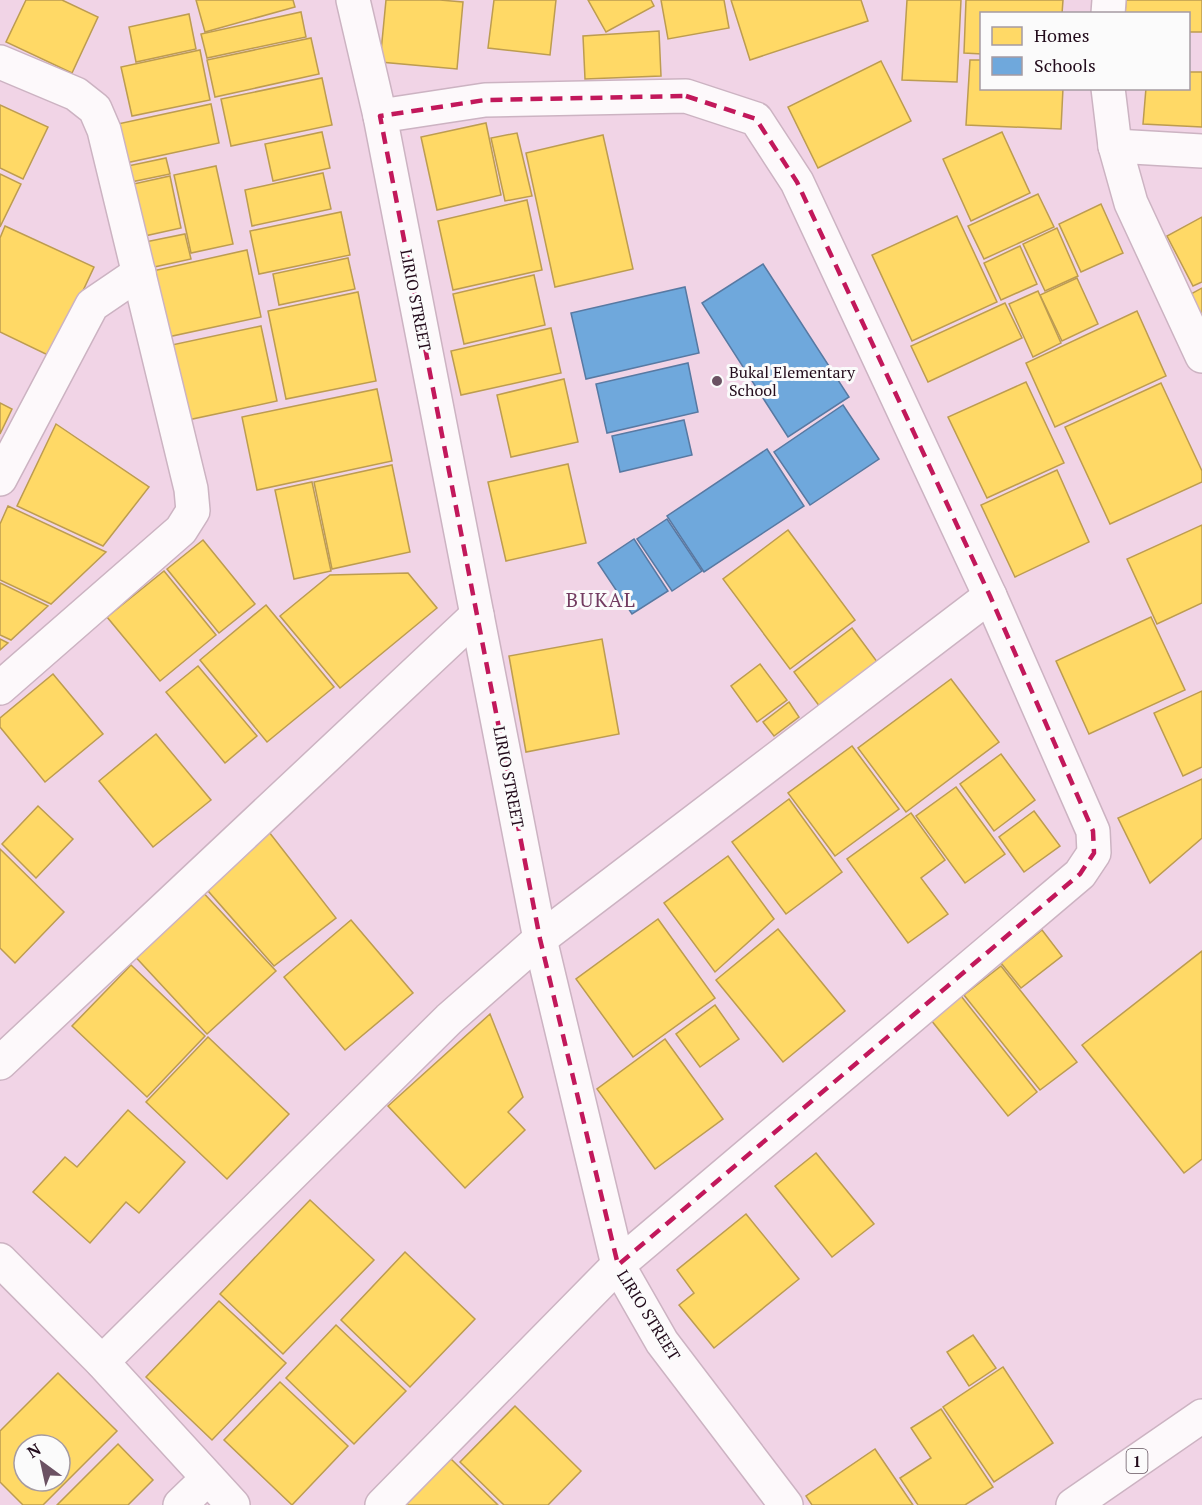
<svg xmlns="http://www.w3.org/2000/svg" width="1202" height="1505" viewBox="0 0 1202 1505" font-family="'PT Serif',serif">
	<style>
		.homes { fill: #ffd966; stroke: #bd9c50; stroke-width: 1.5; fill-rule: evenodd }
		.schools { fill: #6fa8dc; stroke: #5879a2; stroke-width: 1.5 }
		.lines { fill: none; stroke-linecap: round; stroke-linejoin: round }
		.minor-casing { stroke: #ccb3c2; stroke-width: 36 }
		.major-casing { stroke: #ccb3c2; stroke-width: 36 }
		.minor { stroke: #fdf9fb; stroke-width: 33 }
		.major { stroke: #fdf9fb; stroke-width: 33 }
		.marked { fill: none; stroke: #c2185b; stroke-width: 4.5; stroke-dasharray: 12 8; stroke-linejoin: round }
		.poi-dot { fill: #6b5263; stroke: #fbfbfb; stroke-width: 2 }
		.labels { text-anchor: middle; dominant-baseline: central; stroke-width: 6; stroke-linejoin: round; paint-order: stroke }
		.shield { fill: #fbfbfb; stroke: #64545f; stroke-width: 1.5 }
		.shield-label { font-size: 15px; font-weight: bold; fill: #230c1c }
		.street-label { font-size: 16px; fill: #230c1c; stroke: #fbfbfb }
		.poi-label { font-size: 16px; fill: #230c1c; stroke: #fbfbfb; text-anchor: start }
		.quarter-label { font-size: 20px; letter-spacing: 1.5px; fill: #723b60; stroke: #fbfbfb }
	</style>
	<rect width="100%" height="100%" fill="#f1d4e6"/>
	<g class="homes">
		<polygon points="26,0 62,0 98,17 72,73 6,42"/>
		<polygon points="196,0 293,0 295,7 205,32"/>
		<polygon points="386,0 440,0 463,2 457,69 380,62"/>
		<polygon points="494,0 556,0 550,55 488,48"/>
		<polygon points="588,0 651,0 654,6 606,32"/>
		<polygon points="661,0 724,0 729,28 668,39"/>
		<polygon points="731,0 861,0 868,21 750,60"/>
		<polygon points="907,0 961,0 957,82 902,80"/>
		<polygon points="966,0 1063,0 1062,14 982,14 982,54 964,53"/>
		<polygon points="1126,0 1202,0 1202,32 1188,32 1188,14 1125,14"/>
		<polygon points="301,12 306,37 207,58 201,34"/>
		<polygon points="189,14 196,49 136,62 129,27"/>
		<polygon points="659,31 661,76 585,79 583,36"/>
		<polygon points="311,38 319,74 215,97 207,60"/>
		<polygon points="200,50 210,100 132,116 121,67"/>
		<polygon points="970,60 982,60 982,88 1063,88 1061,129 966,125"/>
		<polygon points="881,61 911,121 818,168 788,107"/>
		<polygon points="1188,72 1202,72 1202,127 1143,124 1146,88 1188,88"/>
		<polygon points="322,78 332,125 231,146 221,99"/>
		<polygon points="211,104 219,143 121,164 113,125"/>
		<polygon points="0,105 48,127 23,179 0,168"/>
		<polygon points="486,123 501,195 437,210 421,137"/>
		<polygon points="322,132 330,168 273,181 265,144"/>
		<polygon points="1002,132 1030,193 971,221 943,159"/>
		<polygon points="517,133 532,196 505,201 491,138"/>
		<polygon points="603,135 633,269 555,287 526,153"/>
		<polygon points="166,158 170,174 126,183 123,167"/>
		<polygon points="216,166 233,244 191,253 174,175"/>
		<polygon points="323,173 331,209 252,226 245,190"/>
		<polygon points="0,174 21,184 0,227"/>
		<polygon points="170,176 181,228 140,237 129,185"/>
		<polygon points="1038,194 1054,227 984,259 968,226"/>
		<polygon points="527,200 542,270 453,290 438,221"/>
		<polygon points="1101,204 1123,253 1081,272 1059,224"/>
		<polygon points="341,212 350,255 259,274 250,231"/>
		<polygon points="957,216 997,302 912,341 872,255"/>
		<polygon points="1202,217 1202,282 1193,286 1167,236"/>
		<polygon points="5,226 94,267 52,357 0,332 0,238"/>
		<polygon points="1057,228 1078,276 1045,291 1023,244"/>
		<polygon points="185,234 191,259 145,269 140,243"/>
		<polygon points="1020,246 1037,284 1001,300 984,263"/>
		<polygon points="247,250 261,317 163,338 148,272"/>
		<polygon points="348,258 355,289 279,305 273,274"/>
		<polygon points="534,275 545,325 464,344 453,294"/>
		<polygon points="1077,278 1098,324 1062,341 1040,295"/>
		<polygon points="1202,288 1202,319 1189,295"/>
		<polygon points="1038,291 1061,343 1033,357 1009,304"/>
		<polygon points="358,292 376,381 286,399 268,311"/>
		<polygon points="1005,303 1022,338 928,382 911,346"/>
		<polygon points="1137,311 1166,376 1055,427 1026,363"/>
		<polygon points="261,326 277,401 183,421 167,346"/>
		<polygon points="551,328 561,373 461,395 451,351"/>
		<polygon points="564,379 578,442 511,457 497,395"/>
		<polygon points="1026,382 1064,463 987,498 948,417"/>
		<polygon points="1161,383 1202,471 1202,482 1110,524 1065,427"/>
		<polygon points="377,389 392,461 257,490 242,417"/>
		<polygon points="0,403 12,409 0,434"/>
		<polygon points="56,424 149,487 103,546 17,506"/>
		<polygon points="568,464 586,543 506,561 488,482"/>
		<polygon points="392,465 410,552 332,569 314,482"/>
		<polygon points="1057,470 1089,542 1015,577 981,505"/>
		<polygon points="312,482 331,571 294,579 275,490"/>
		<polygon points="8,506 106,552 51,604 0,580 0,524"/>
		<polygon points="1202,525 1202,603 1157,624 1127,559"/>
		<polygon points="788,530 855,620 790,669 723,579"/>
		<polygon points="203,540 255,604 219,633 167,569"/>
		<polygon points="164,571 216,635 160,681 107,617"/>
		<polygon points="408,573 437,608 340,688 280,616 330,575"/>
		<polygon points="0,583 48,606 11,640 0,635"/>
		<polygon points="266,605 334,687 267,742 200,660"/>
		<polygon points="1151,617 1185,690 1089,734 1056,661"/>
		<polygon points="852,628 878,663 820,707 794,672"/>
		<polygon points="0,639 8,643 0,650"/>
		<polygon points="602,639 619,734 526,752 509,656"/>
		<polygon points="760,664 787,700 757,722 731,686"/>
		<polygon points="198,666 257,736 225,763 166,692"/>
		<polygon points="53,674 103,734 45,782 0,727 0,718"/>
		<polygon points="951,679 999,742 906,812 858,748"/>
		<polygon points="1202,691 1202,767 1183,776 1154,713"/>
		<polygon points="789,702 799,717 774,736 763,722"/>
		<polygon points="156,734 211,800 153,847 99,781"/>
		<polygon points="852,746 899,809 835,856 788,793"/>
		<polygon points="1001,754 1035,800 994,831 960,784"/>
		<polygon points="1202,779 1202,838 1150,883 1118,818"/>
		<polygon points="956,787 1005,854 965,883 916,816"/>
		<polygon points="789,799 842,872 786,914 732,842"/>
		<polygon points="38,806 73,839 36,878 2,844"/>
		<polygon points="1034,811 1060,846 1024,872 999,837"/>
		<polygon points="911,813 945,860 921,878 948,914 908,943 847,859"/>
		<polygon points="269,832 336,918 274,966 202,884"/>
		<polygon points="0,849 64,912 15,963 0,948"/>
		<polygon points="728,856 774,919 715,972 664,903"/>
		<polygon points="198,887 276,971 207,1034 130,951"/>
		<polygon points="658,919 715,998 633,1057 576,979"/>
		<polygon points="351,920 413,993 345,1050 284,977"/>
		<polygon points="778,929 845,1011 783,1062 716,980"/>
		<polygon points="1042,930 1062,956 1021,988 1001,963"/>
		<polygon points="1202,951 1202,1159 1184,1173 1082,1045"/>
		<polygon points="131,965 205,1036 147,1097 72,1026"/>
		<polygon points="1001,966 1077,1062 1040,1090 964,995"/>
		<polygon points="961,996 1037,1092 1008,1116 931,1020"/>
		<polygon points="715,1005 739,1039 700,1067 676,1034"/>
		<polygon points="490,1014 523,1097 508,1112 525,1130 465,1188 388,1106"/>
		<polygon points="208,1037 289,1114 227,1179 146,1102"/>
		<polygon points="665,1039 723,1119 655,1169 597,1089"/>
		<polygon points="128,1110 185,1162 139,1213 126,1202 90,1243 33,1192 65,1157 77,1167"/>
		<polygon points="816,1153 874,1224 832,1257 775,1186"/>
		<polygon points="310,1200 374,1260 283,1354 220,1294"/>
		<polygon points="746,1214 799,1279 714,1348 679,1305 694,1293 677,1270"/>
		<polygon points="405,1252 475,1319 410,1387 341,1320"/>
		<polygon points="219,1301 286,1363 212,1440 146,1377"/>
		<polygon points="336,1325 406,1391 354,1444 286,1378"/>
		<polygon points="973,1335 996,1368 969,1386 947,1352"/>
		<polygon points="1003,1367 1053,1443 994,1482 943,1407"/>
		<path d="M58,1373L117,1431L43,1505H23L0,1482V1431ZM24,1445H60V1481H24Z"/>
		<polygon points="280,1382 348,1446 292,1505 224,1440"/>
		<polygon points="515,1406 581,1471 548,1505 504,1505 460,1462"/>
		<polygon points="941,1409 993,1487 965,1505 918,1505 900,1478 931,1458 911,1428"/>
		<polygon points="118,1444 153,1480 128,1505 57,1505"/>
		<polygon points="875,1449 913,1505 812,1505 806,1496"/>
		<polygon points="451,1459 498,1505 405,1505"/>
	</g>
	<g class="schools">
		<polygon points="763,264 849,397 788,437 702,303"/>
		<polygon points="685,287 699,353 586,379 571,313"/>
		<polygon points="688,363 698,412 607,433 596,384"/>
		<polygon points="843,405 879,459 810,505 774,452"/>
		<polygon points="684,420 692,455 620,472 612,436"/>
		<polygon points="767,449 804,506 704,572 667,516"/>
		<polygon points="667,519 702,571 672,591 637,539"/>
		<polygon points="634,539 668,591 632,614 598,563"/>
	</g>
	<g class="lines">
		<defs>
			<g id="minor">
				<polyline points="353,0 380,116 540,939 618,1265 662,1342 786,1505"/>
				<polyline points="1108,14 1109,0"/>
				<polyline points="0,62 76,94 95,109 104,130 191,489 193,511 181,530 0,688"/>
				<polyline points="1108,88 1115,146 1131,203 1202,356"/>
				<polyline points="380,116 485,100 686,96 756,119 797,182 990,596 1093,831 1094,853 1080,874 618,1265 382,1505"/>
				<polyline points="1115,146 1202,151"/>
				<polyline points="0,479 92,305 139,273"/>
				<polyline points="0,1063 477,615"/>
				<polyline points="0,1260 102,1362 233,1505"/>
				<polyline points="102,1362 449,1019 540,939 990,596"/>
				<polyline points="180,1505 208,1478"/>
			</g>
			<polyline id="major" points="1073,1505 1202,1416"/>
		</defs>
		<use href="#minor" class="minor-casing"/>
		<use href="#major" class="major-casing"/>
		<use href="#minor" class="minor"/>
		<use href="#major" class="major"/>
	</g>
	<path class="marked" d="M686,96L756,119L797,182L990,596L1093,831L1094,853L1080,874L618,1265L540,939L380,116L485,100Z"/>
	<circle class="poi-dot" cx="717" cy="381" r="6"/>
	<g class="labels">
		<rect class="shield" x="1126.5" y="1449" width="21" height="24" rx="4.5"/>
		<g class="shield-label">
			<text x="1137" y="1461">1</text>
		</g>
		<g class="street-label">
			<text transform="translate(416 300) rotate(79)">LIRIO STREET</text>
			<text transform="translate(509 777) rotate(79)">LIRIO STREET</text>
			<text transform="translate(649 1315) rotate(58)">LIRIO STREET</text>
		</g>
		<g class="poi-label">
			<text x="729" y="372">Bukal Elementary<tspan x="729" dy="18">School</tspan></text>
		</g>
		<g class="quarter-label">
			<text x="601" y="599">BUKAL</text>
		</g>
	</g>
	<rect x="980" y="12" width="210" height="78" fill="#fbfbfb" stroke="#a59ba2" stroke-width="1.5"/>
	<rect x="992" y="27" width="30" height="18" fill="#ffd966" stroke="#a59ba2" stroke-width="1.5"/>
	<text x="1034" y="42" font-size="18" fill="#230c1c">Homes</text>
	<rect x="992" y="57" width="30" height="18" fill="#6fa8dc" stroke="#a59ba2" stroke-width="1.5"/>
	<text x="1034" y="72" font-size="18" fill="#230c1c">Schools</text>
	<g transform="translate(42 1463) rotate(327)"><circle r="28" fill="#fbfbfb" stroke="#a59ba2" stroke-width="1.5"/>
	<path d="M0-4.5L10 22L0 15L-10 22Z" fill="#6b5263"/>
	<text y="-9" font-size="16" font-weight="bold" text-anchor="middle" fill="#230c1c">N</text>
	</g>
</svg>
